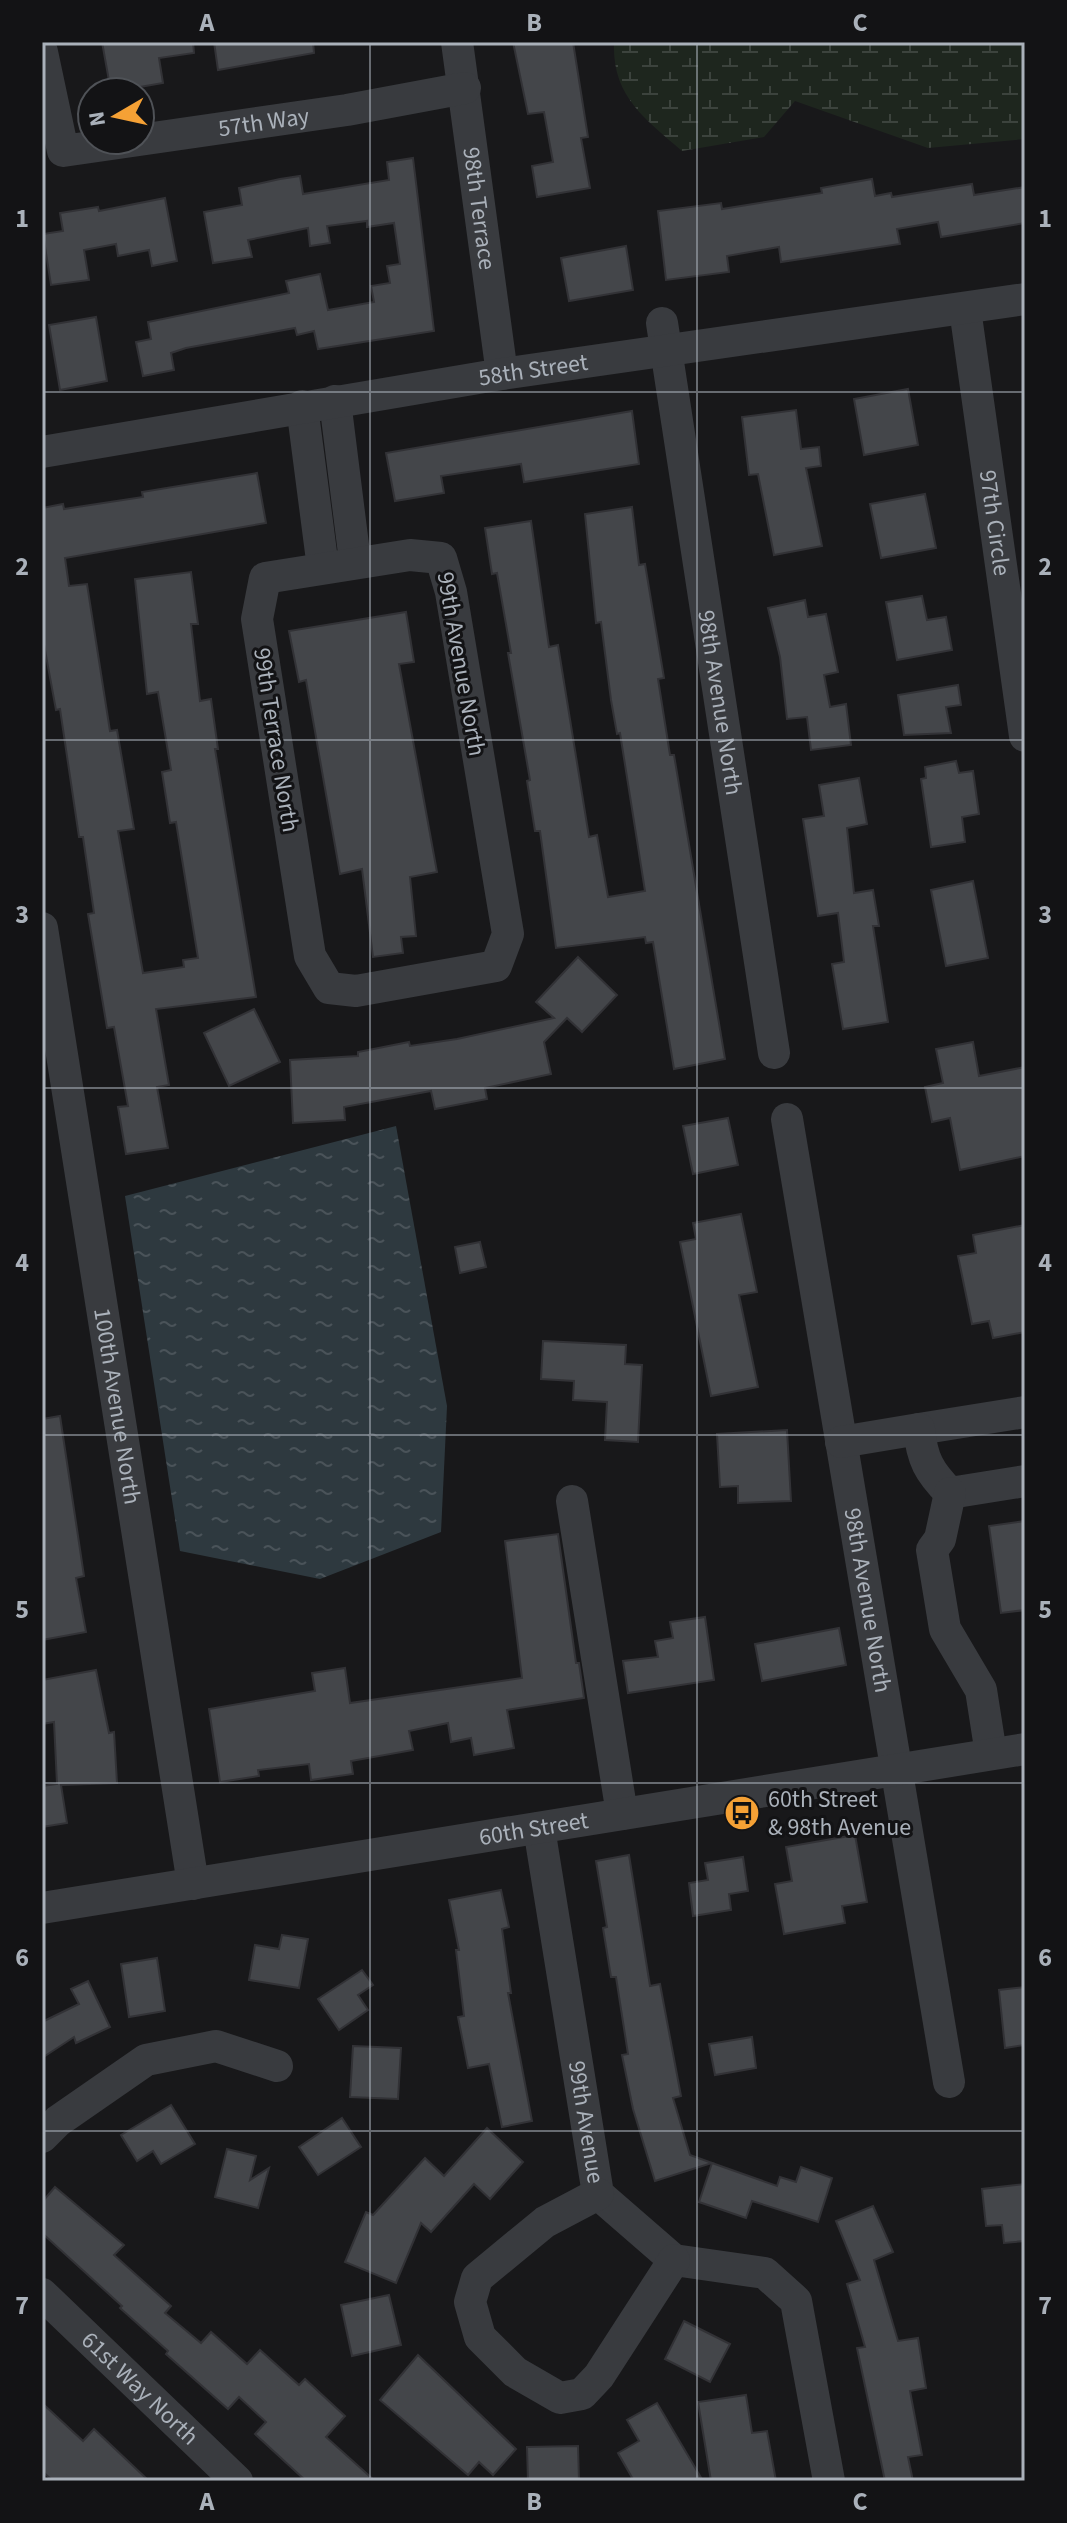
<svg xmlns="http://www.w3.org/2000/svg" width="1067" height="2523" viewBox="0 0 1067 2523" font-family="'Source Sans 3',sans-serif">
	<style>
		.wetland { fill: url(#wetland-marsh) }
		.water { fill: url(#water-ripples) }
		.building { fill: #44464a; stroke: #323236; stroke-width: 2 }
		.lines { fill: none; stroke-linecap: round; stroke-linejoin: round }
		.minor { stroke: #393b3f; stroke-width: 32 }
		.grid { fill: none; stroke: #aab1ba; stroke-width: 2; stroke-opacity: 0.55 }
		.labels { text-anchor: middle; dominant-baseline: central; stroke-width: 6; stroke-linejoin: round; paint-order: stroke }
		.street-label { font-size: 24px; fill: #aab1ba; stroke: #131315 }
		.poi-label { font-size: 24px; fill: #aab1ba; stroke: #131315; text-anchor: start }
		.neatline { fill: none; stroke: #aab1ba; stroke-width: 3 }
		.grid-label { font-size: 26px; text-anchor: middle; font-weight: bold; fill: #aab1ba }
	</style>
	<defs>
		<pattern id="wetland-marsh" width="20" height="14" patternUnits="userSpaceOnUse" patternTransform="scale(2)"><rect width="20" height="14" fill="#1e261e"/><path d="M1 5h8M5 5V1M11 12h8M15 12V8" fill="none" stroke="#3c433d"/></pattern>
		<pattern id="water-ripples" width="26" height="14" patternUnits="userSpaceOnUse" patternTransform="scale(2)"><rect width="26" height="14" fill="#2e393f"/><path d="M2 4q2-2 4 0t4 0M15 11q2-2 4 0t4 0" fill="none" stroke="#4a5359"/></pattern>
	</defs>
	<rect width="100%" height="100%" fill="#18181a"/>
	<path class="wetland" d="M614,42H1025V139L928,148L795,101L764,137L682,151C644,118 612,96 614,42Z"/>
	<polygon class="water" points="396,1126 447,1406 441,1532 320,1579 180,1551 125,1196"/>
	<g class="building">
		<polygon points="102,42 193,42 194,53 159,58 163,83 111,92"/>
		<polygon points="214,42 313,42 314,53 218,70"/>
		<polygon points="513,42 573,42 588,137 581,138 590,188 537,197 532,166 553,162 544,112 528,114"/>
		<polygon points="413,158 434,331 318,349 314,331 297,335 295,328 186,348 171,353 174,370 143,376 136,342 151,339 148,322 289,293 286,281 320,274 328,310 374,302 371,286 390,283 387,266 400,264 394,223 367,227 367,221 327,226 330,243 310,246 308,228 248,240 252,257 213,263 204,212 242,205 239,188 280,179 300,176 303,194 389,180 387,162"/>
		<polygon points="872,179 875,196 891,193 892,197 972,184 974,195 1025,187 1025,223 941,237 938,222 897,229 900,244 781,262 779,247 727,256 729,272 666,280 658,211 721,203 722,209 822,193 821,188"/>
		<polygon points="165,198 177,261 152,266 149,250 118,256 116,244 84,250 89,280 51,285 43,234 63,231 60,213 98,207 99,211"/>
		<polygon points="626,246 633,290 569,301 561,258"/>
		<polygon points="96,317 107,381 60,390 49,325"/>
		<polygon points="908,389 918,445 864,455 854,399"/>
		<polygon points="796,410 801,449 819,447 821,466 806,468 822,546 774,555 758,474 749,475 742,417"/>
		<polygon points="632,411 639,464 524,482 521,464 441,476 444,493 395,501 386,453"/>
		<polygon points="257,473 266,523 65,558 69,586 87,584 110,731 117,730 134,829 118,831 143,973 184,967 183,960 198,958 176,822 170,823 162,772 171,770 158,692 147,694 135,579 191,572 198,624 191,624 200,701 211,699 218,749 215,749 256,997 156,1009 169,1085 157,1087 168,1148 126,1154 118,1107 128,1106 114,1027 107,1028 88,914 94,913 83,837 79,837 60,709 56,710 42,634 42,508 63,504 64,509 143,497 142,492"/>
		<polygon points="925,494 936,548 881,558 870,504"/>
		<polygon points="632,507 639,565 645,564 664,678 658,679 670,755 674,755 725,1059 674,1069 653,942 646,943 645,937 556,948 540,831 535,831 527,781 530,780 508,653 511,653 497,573 492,574 485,528 531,521 549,647 558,645 589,837 597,835 608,897 645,891 620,733 617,734 611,700 601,622 596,623 585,514"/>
		<polygon points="922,596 927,620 946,617 952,650 897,660 886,602"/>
		<polygon points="805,600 808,617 826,614 838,672 824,675 830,707 846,704 851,745 811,750 807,717 787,719 780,657 768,608"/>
		<polygon points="406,612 414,662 399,664 437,872 410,877 416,936 401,937 403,953 373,957 362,869 340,874 306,680 299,682 289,631"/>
		<polygon points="958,685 961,705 946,707 951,733 904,735 898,695"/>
		<polygon points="956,761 959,773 973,771 979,814 962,817 965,842 931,847 921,779 926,778 925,767"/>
		<polygon points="859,778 867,824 847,828 854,893 873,890 879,926 873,926 888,1022 843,1029 832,964 844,962 838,913 818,916 803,819 824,816 819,785"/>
		<polygon points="973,881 988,958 946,966 931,890"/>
		<polygon points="578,957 617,995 582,1032 567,1018 544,1042 551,1074 485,1088 487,1099 435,1109 431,1091 344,1107 345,1120 293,1123 290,1060 358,1056 358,1052 409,1042 410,1046 457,1039 554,1018 536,1002"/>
		<polygon points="254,1009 280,1062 229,1086 204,1033"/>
		<polygon points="973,1042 979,1076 1025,1067 1025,1156 960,1170 950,1118 932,1122 925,1087 943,1083 936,1049"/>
		<polygon points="728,1118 738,1165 693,1174 683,1126"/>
		<polygon points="741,1214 757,1292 739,1295 758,1387 711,1396 680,1242 696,1239 693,1223"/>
		<polygon points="1025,1225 1025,1332 993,1338 989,1321 972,1324 958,1256 976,1253 973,1235"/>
		<polygon points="480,1242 486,1267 460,1273 455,1247"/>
		<polygon points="543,1341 626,1345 625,1364 642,1365 638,1442 605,1440 607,1402 573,1400 574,1381 541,1379"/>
		<polygon points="60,1416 84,1576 76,1578 86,1632 42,1640 42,1419"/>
		<polygon points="787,1430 791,1501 738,1503 738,1486 720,1487 717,1434"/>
		<polygon points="1025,1521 1025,1610 1001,1613 989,1526"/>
		<polygon points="558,1534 576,1663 579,1663 584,1698 507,1710 514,1748 474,1755 471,1738 451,1742 448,1723 409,1731 413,1750 351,1761 353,1774 311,1780 309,1764 258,1770 259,1776 220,1782 209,1709 315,1691 312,1673 345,1668 350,1703 522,1678 505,1541"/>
		<polygon points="705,1617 714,1680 628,1693 623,1661 658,1657 655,1641 673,1638 670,1622"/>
		<polygon points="839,1628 846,1665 762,1681 755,1644"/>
		<polygon points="96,1670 109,1733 114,1732 117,1783 61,1785 67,1823 42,1827 42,1786 57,1784 54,1722 42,1724 42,1680"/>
		<polygon points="855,1835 867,1902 842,1906 845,1923 784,1934 775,1884 792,1881 786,1847"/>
		<polygon points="629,1855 650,1986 660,1984 681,2096 673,2098 690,2155 712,2163 655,2181 633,2109 622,2055 628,2054 616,1977 611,1977 603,1928 607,1927 596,1861"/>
		<polygon points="743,1857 748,1891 729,1894 731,1910 693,1916 689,1883 708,1880 705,1863"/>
		<polygon points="501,1890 509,1927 502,1929 511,1993 508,1993 532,2121 502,2127 489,2064 468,2068 458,2017 464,2016 456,1950 459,1950 449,1900"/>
		<polygon points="282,1935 308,1939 299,1988 249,1980 255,1945 279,1949"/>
		<polygon points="157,1958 165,2011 129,2017 121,1964"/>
		<polygon points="362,1970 373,1985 358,1995 368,2010 339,2030 318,1999"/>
		<polygon points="88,1981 110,2027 76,2043 74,2037 42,2058 42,2022 79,2004 71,1989"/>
		<polygon points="1025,1987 1025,2045 1005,2048 999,1990"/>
		<polygon points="752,2037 756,2068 715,2075 709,2044"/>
		<polygon points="353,2046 401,2048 398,2099 350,2097"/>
		<polygon points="171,2105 195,2144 161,2164 153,2151 137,2161 121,2135"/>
		<polygon points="342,2118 361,2147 318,2175 299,2147"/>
		<polygon points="487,2128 523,2162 490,2199 474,2184 431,2232 421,2223 396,2283 345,2262 366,2212 373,2215 425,2158 444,2176"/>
		<polygon points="227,2149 256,2156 250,2180 269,2168 258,2208 215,2197"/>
		<polygon points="712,2163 777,2186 780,2177 796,2182 801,2167 832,2178 818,2222 752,2201 746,2218 699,2202"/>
		<polygon points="1025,2184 1025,2241 1004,2243 1002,2225 986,2226 982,2189"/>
		<polygon points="55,2187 124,2245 114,2255 171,2306 165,2313 201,2343 211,2332 247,2364 260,2350 299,2385 305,2379 345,2416 326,2437 375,2481 306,2481 255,2434 266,2422 239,2397 228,2409 166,2354 168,2351 120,2308 122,2306 42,2233 42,2202"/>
		<polygon points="873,2206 893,2252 874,2260 898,2341 918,2338 926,2388 910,2391 922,2455 908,2457 913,2481 885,2481 857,2348 865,2347 847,2284 860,2280 836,2221"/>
		<polygon points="389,2295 401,2345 352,2356 341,2305"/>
		<polygon points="684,2321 730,2344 710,2382 665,2359"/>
		<polygon points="418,2355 516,2449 493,2475 479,2462 468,2475 380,2400"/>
		<polygon points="746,2395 752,2433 767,2431 776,2481 711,2481 698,2402"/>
		<polygon points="42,2403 83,2441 94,2429 149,2481 53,2481 42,2471"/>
		<polygon points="657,2403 703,2481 634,2481 618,2453 639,2441 627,2420"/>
		<polygon points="578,2446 579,2481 528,2481 527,2447"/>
	</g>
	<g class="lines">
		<g class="minor">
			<path id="s1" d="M457,42L502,374"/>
			<path id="s2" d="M42,52L63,151L347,110L465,88"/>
			<path id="s3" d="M965,309L1025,736"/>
			<path id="s4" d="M662,323L774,1053"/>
			<polyline points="335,401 355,561"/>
			<polyline points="302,406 323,568"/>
			<path id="s5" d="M42,452L502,374L1025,299"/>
			<polygon points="410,555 441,558 451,592 508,934 496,966 356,991 329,988 310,956 257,619 265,578"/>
			<path id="s6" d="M42,928L193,1884"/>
			<path id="s7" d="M787,1119L949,2082"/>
			<polyline points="919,1429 1025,1412"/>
			<path d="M841,1442L919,1429C922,1459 929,1472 950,1493L1025,1481"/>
			<polyline points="950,1493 940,1539 932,1550 945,1629 981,1690 991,1754"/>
			<polyline points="572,1501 622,1814"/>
			<path id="s8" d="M539,1828L598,2194L674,2260L765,2273L796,2301L829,2481"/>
			<path id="s9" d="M42,1908L1025,1749"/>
			<polyline points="42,2137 58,2121 146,2060 216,2046 277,2066"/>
			<polyline points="598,2194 545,2222 477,2278 470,2302 480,2337 515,2372 560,2398 582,2394 599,2376 674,2260"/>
			<path id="s10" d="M42,2294L237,2481"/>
		</g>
	</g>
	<path class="grid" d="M370,42V2481M697,42V2481M42,392H1025M42,740H1025M42,1088H1025M42,1435H1025M42,1783H1025M42,2131H1025"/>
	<defs>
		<symbol id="bus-disc" viewBox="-11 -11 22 22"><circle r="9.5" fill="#f5a135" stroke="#131315"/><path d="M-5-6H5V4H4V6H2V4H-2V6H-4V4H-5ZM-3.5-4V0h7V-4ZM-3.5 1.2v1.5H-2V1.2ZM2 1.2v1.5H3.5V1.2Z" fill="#111"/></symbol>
	</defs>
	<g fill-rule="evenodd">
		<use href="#bus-disc" x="722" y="1793" width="40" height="40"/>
	</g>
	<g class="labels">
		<g class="street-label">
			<text stroke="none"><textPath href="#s2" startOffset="304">57th Way</textPath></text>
			<text stroke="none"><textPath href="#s1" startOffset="168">98th Terrace</textPath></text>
			<text stroke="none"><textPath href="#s5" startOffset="498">58th Street</textPath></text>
			<text stroke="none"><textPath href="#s3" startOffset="216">97th Circle</textPath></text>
			<text transform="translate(461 664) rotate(80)">99th Avenue North</text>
			<text stroke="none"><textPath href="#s4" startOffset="384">98th Avenue North</textPath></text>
			<text transform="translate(276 740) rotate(81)">99th Terrace North</text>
			<text stroke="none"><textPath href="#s6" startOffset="484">100th Avenue North</textPath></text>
			<text stroke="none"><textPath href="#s7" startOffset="488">98th Avenue North</textPath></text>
			<text stroke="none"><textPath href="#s9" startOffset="498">60th Street</textPath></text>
			<text stroke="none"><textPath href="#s8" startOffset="298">99th Avenue</textPath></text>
			<text stroke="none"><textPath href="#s10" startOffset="136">61st Way North</textPath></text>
		</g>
		<g class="poi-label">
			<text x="768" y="1799">60th Street<tspan x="768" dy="28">&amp; 98th Avenue</tspan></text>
		</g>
	</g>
	<rect width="1067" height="2523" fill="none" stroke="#131315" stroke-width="88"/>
	<g transform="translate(116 116) rotate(261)"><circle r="38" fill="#131315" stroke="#4f5257" stroke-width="2"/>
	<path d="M0-6L14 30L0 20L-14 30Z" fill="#f5a135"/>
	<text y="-12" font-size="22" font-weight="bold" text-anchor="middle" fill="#aab1ba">N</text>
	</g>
	<rect x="44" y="44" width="979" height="2435" class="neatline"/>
	<g class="grid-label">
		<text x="207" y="31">A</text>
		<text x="534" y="31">B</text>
		<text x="860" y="31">C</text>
		<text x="22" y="227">1</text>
		<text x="1045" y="227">1</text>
		<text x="22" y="575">2</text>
		<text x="1045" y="575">2</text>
		<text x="22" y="923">3</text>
		<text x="1045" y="923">3</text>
		<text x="22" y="1271">4</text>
		<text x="1045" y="1271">4</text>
		<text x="22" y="1618">5</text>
		<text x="1045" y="1618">5</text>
		<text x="22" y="1966">6</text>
		<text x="1045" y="1966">6</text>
		<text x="22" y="2314">7</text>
		<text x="1045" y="2314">7</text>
		<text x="207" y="2510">A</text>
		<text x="534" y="2510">B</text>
		<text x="860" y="2510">C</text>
	</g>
</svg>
